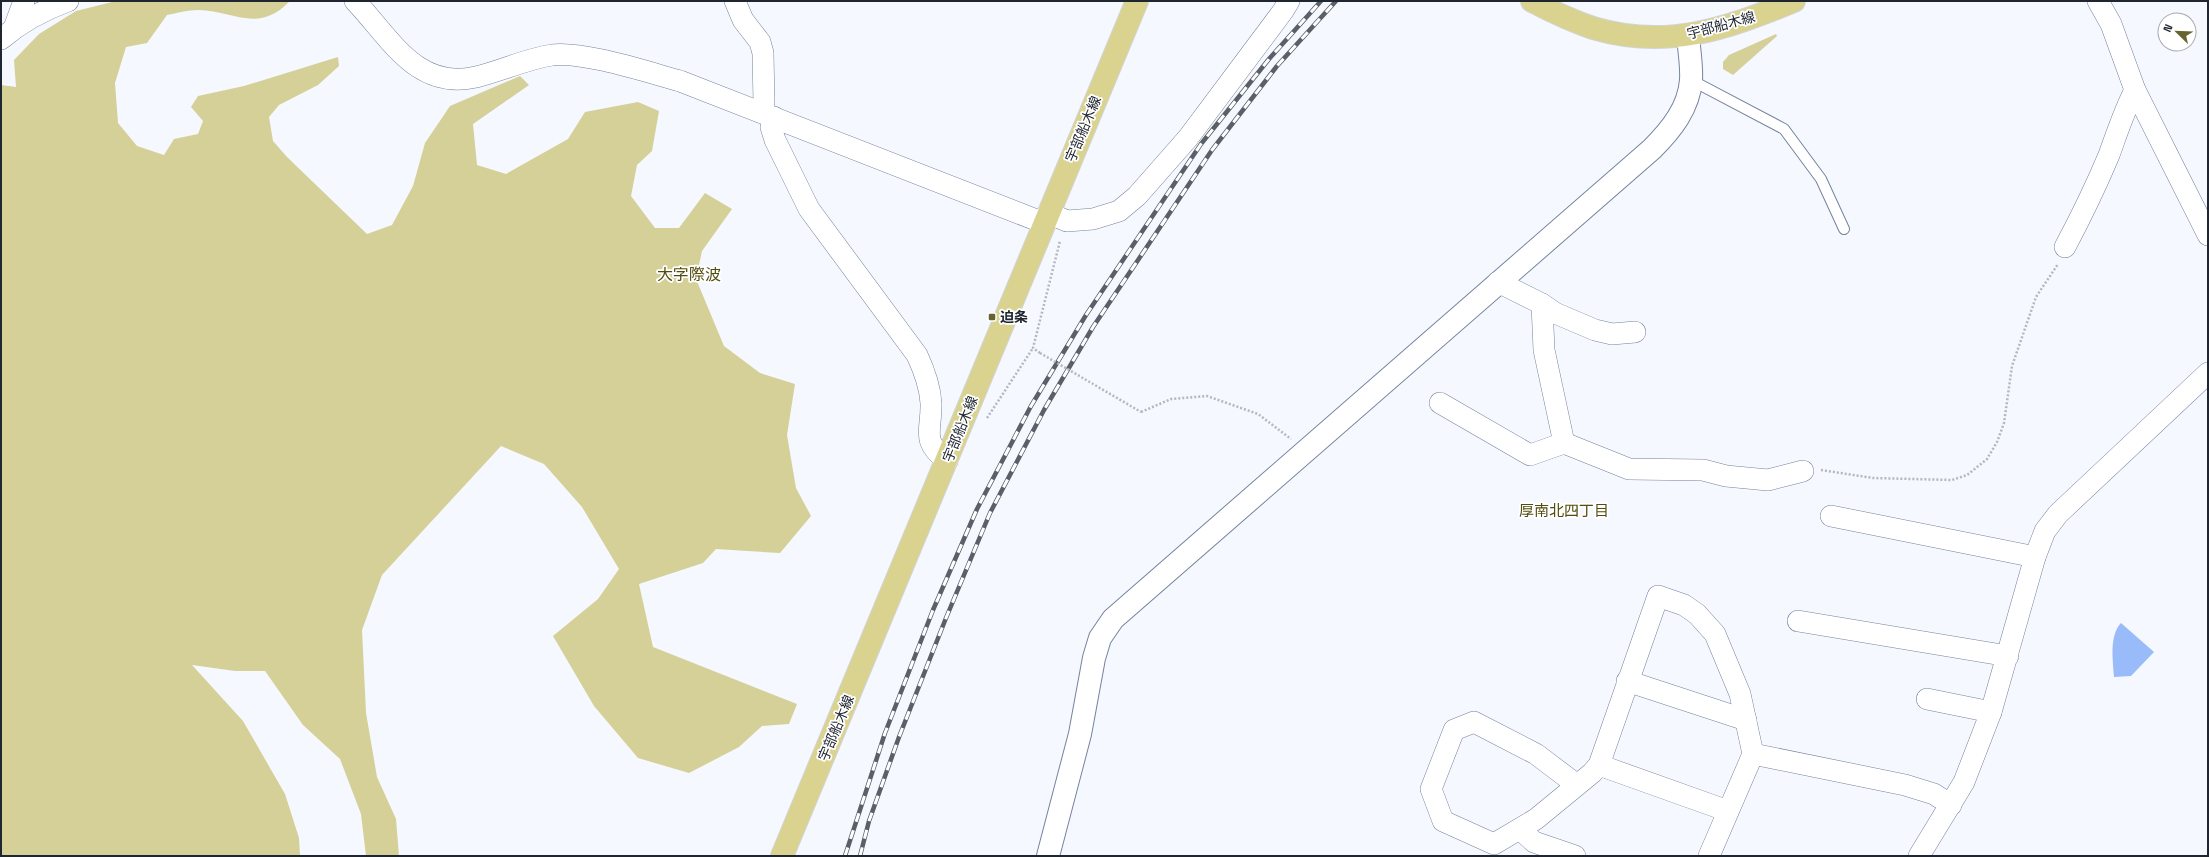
<svg xmlns="http://www.w3.org/2000/svg" width="2209" height="857" viewBox="0 0 2209 857" font-family="'Space Grotesk','Noto Sans JP',sans-serif">
	<style>
		.green { fill: #d4d098 }
		.water { fill: #99bbfa }
		.lines { fill: none; stroke-linecap: round; stroke-linejoin: round }
		.service-casing { stroke: #75839e; stroke-width: 12 }
		.minor-casing { stroke: #75839e; stroke-width: 22 }
		.tertiary-casing { stroke: #75839e; stroke-width: 24 }
		.primary-casing { stroke: #d2d4d6; stroke-width: 24 }
		.path { stroke: #b3b7be; stroke-width: 2.5; stroke-dasharray: 2 2; stroke-linecap: butt }
		.service { stroke: #fff; stroke-width: 10 }
		.minor { stroke: #fff; stroke-width: 21 }
		.tertiary { stroke: #fff; stroke-width: 22 }
		.primary { stroke: #d9d38f; stroke-width: 22 }
		.rail-casing { stroke: #5a5f68; stroke-width: 4.5 }
		.rail { stroke: #fff; stroke-width: 3; stroke-dasharray: 9; stroke-linecap: butt }
		.path-bridge { stroke: #b3b7be; stroke-width: 2.5; stroke-dasharray: 2 2; stroke-linecap: butt }
		.poi-dot { fill: #686431; stroke: #fff; stroke-width: 1.5 }
		.labels { text-anchor: middle; dominant-baseline: central; stroke-width: 3.5; stroke-linejoin: round; paint-order: stroke }
		.street-label { font-size: 14px; fill: #202630; stroke: #fff }
		.poi-label { font-size: 14px; font-weight: bold; fill: #202630; stroke: #fff; text-anchor: start }
		.neighbourhood-label { font-size: 15px; fill: #524d0e; stroke: #fff }
		.quarter-label { font-size: 16px; fill: #524d0e; stroke: #fff }
	</style>
	<rect width="100%" height="100%" fill="#f5f8fe"/>
	<g class="green">
		<path d="M116,1H290C258,34 235,11 198,10C188,10 177,13 167,15L147,43L126,47L115,83L118,123L137,146L164,155L174,139L198,134L203,121L191,107L198,96L244,86L338,57L339,66L318,85L279,105L269,117L273,141L287,157L367,234L392,225L413,186L425,143L450,106L520,76L529,85L473,124L477,165L506,174L568,139L585,112L638,102L659,111L652,151L637,165L631,196L655,228H679L705,193L732,209L702,251L696,279L724,346L760,373L795,384L787,435L796,488L811,516L780,553L716,549L703,563L639,584L653,647L797,704L789,724L762,726L739,747L689,773L638,758L594,706L553,636L598,599L619,569L582,507L544,464L501,446L382,575L362,630L366,713L377,777L396,819L399,856H366L361,814L340,759L303,725L265,671H235L192,665L243,721L285,794L299,838L300,856H1V85L16,87L14,60L39,34L76,11Z"/>
		<polygon points="1776,34 1777,36 1733,75 1723,69 1723,62 1729,55"/>
	</g>
	<path class="water" d="M2121,623L2154,652L2131,676L2114,677C2113,660 2109,636 2121,623Z"/>
	<g class="lines">
		<defs>
			<polyline id="service" points="1691,80 1784,129 1821,179 1844,229"/>
			<g id="minor">
				<path d="M355,1C389,36 416,91 476,77C501,71 526,59 552,55C583,51 647,72 680,81L1044,223"/>
				<polyline points="735,1 743,20 760,42 763,53 764,103 760,112"/>
				<polyline points="2098,1 2111,24 2135,90 2208,235"/>
				<polyline points="14,28 24,1"/>
				<path d="M1,39C21,22 43,10 68,1"/>
				<path d="M774,117L771,127L775,140L809,209L917,355C924,370 930,386 931,403C932,431 920,440 947,461"/>
				<polyline points="1048,213 1067,221 1093,219 1119,211 1137,196 1188,138 1283,11 1289,1"/>
				<path d="M2065,247C2081,217 2096,186 2109,155C2117,133 2124,111 2135,90"/>
				<polyline points="1498,282 1542,304 1555,313 1595,330 1612,334 1635,332"/>
				<polyline points="1542,304 1544,350 1564,443"/>
				<polyline points="1440,403 1530,455 1564,443 1629,469 1703,470 1726,476 1768,480 1803,471"/>
				<polyline points="1831,516 2035,557"/>
				<polyline points="1798,621 2008,656"/>
				<polyline points="1627,681 1746,720"/>
				<polyline points="1927,699 1991,712"/>
				<polyline points="1753,754 1905,785 1934,794 1951,805"/>
				<polyline points="1599,765 1728,811"/>
				<polyline points="1577,785 1536,754 1474,722 1454,730 1431,789 1443,821 1494,844 1536,819 1592,773 1599,765 1658,596 1684,605 1697,614 1715,634 1740,694 1753,754 1709,856"/>
				<polyline points="1520,829 1534,842 1575,856"/>
				<polyline points="1919,856 1964,782 1991,712 2035,557 2045,531 2058,514 2208,373"/>
			</g>
			<path id="tertiary" d="M1048,856L1080,734L1094,658L1100,638L1113,619L1652,149C1671,130 1689,108 1691,80C1692,66 1689,50 1688,36"/>
			<g id="primary">
				<path d="M1532,1C1551,11 1572,21 1593,28C1667,50 1726,29 1794,1"/>
				<polyline points="782,856 1137,1"/>
			</g>
		</defs>
		<use href="#service" class="service-casing"/>
		<use href="#minor" class="minor-casing"/>
		<use href="#tertiary" class="tertiary-casing"/>
		<use href="#primary" class="primary-casing"/>
		<g class="path">
			<polyline points="1040,353 1033,348 1060,241"/>
			<polyline points="1141,412 1171,399 1207,396 1258,414 1291,439"/>
			<polyline points="987,418 1033,348"/>
			<polyline points="1821,470 1873,478 1952,480 1967,475 1987,459 1997,442 2004,423 2012,366 2036,297 2058,264"/>
		</g>
		<use href="#service" class="service"/>
		<use href="#minor" class="minor"/>
		<use href="#tertiary" class="tertiary"/>
		<use href="#primary" class="primary"/>
		<defs>
			<g id="rail">
				<polyline points="845,856 885,733 933,610 977,509 1031,406 1086,315 1201,144 1269,59 1321,1"/>
				<polyline points="860,856 869,821 899,737 946,618 990,513 1044,410 1093,327 1212,150 1277,66 1336,1"/>
			</g>
		</defs>
		<use href="#rail" class="rail-casing"/>
		<use href="#rail" class="rail"/>
		<polyline class="path-bridge" points="1040,353 1141,412"/>
	</g>
	<rect class="poi-dot" x="988" y="313" width="8" height="8" rx="2"/>
	<g class="labels">
		<g class="street-label">
			<text transform="translate(1721 25) rotate(-15)">宇部船木線</text>
			<text transform="translate(1083 129) rotate(-67)">宇部船木線</text>
			<text transform="translate(960 429) rotate(-68)">宇部船木線</text>
			<text transform="translate(836 728) rotate(-67)">宇部船木線</text>
		</g>
		<g class="poi-label">
			<text x="1000" y="317">迫条</text>
		</g>
		<g class="neighbourhood-label">
			<text x="1564" y="510">厚南北四丁目</text>
		</g>
		<g class="quarter-label">
			<text x="689" y="274">大字際波</text>
		</g>
	</g>
	<rect width="2209" height="857" fill="none" stroke="#202630" stroke-width="4"/>
	<g transform="translate(2177 32) rotate(293)"><circle r="19" fill="#ffffff" stroke="#a6a8ac"/>
	<path d="M0-3L7 15L0 10L-7 15Z" fill="#686431"/>
	<text y="-6" font-size="11" font-weight="bold" text-anchor="middle" fill="#202630">N</text>
	</g>
</svg>
